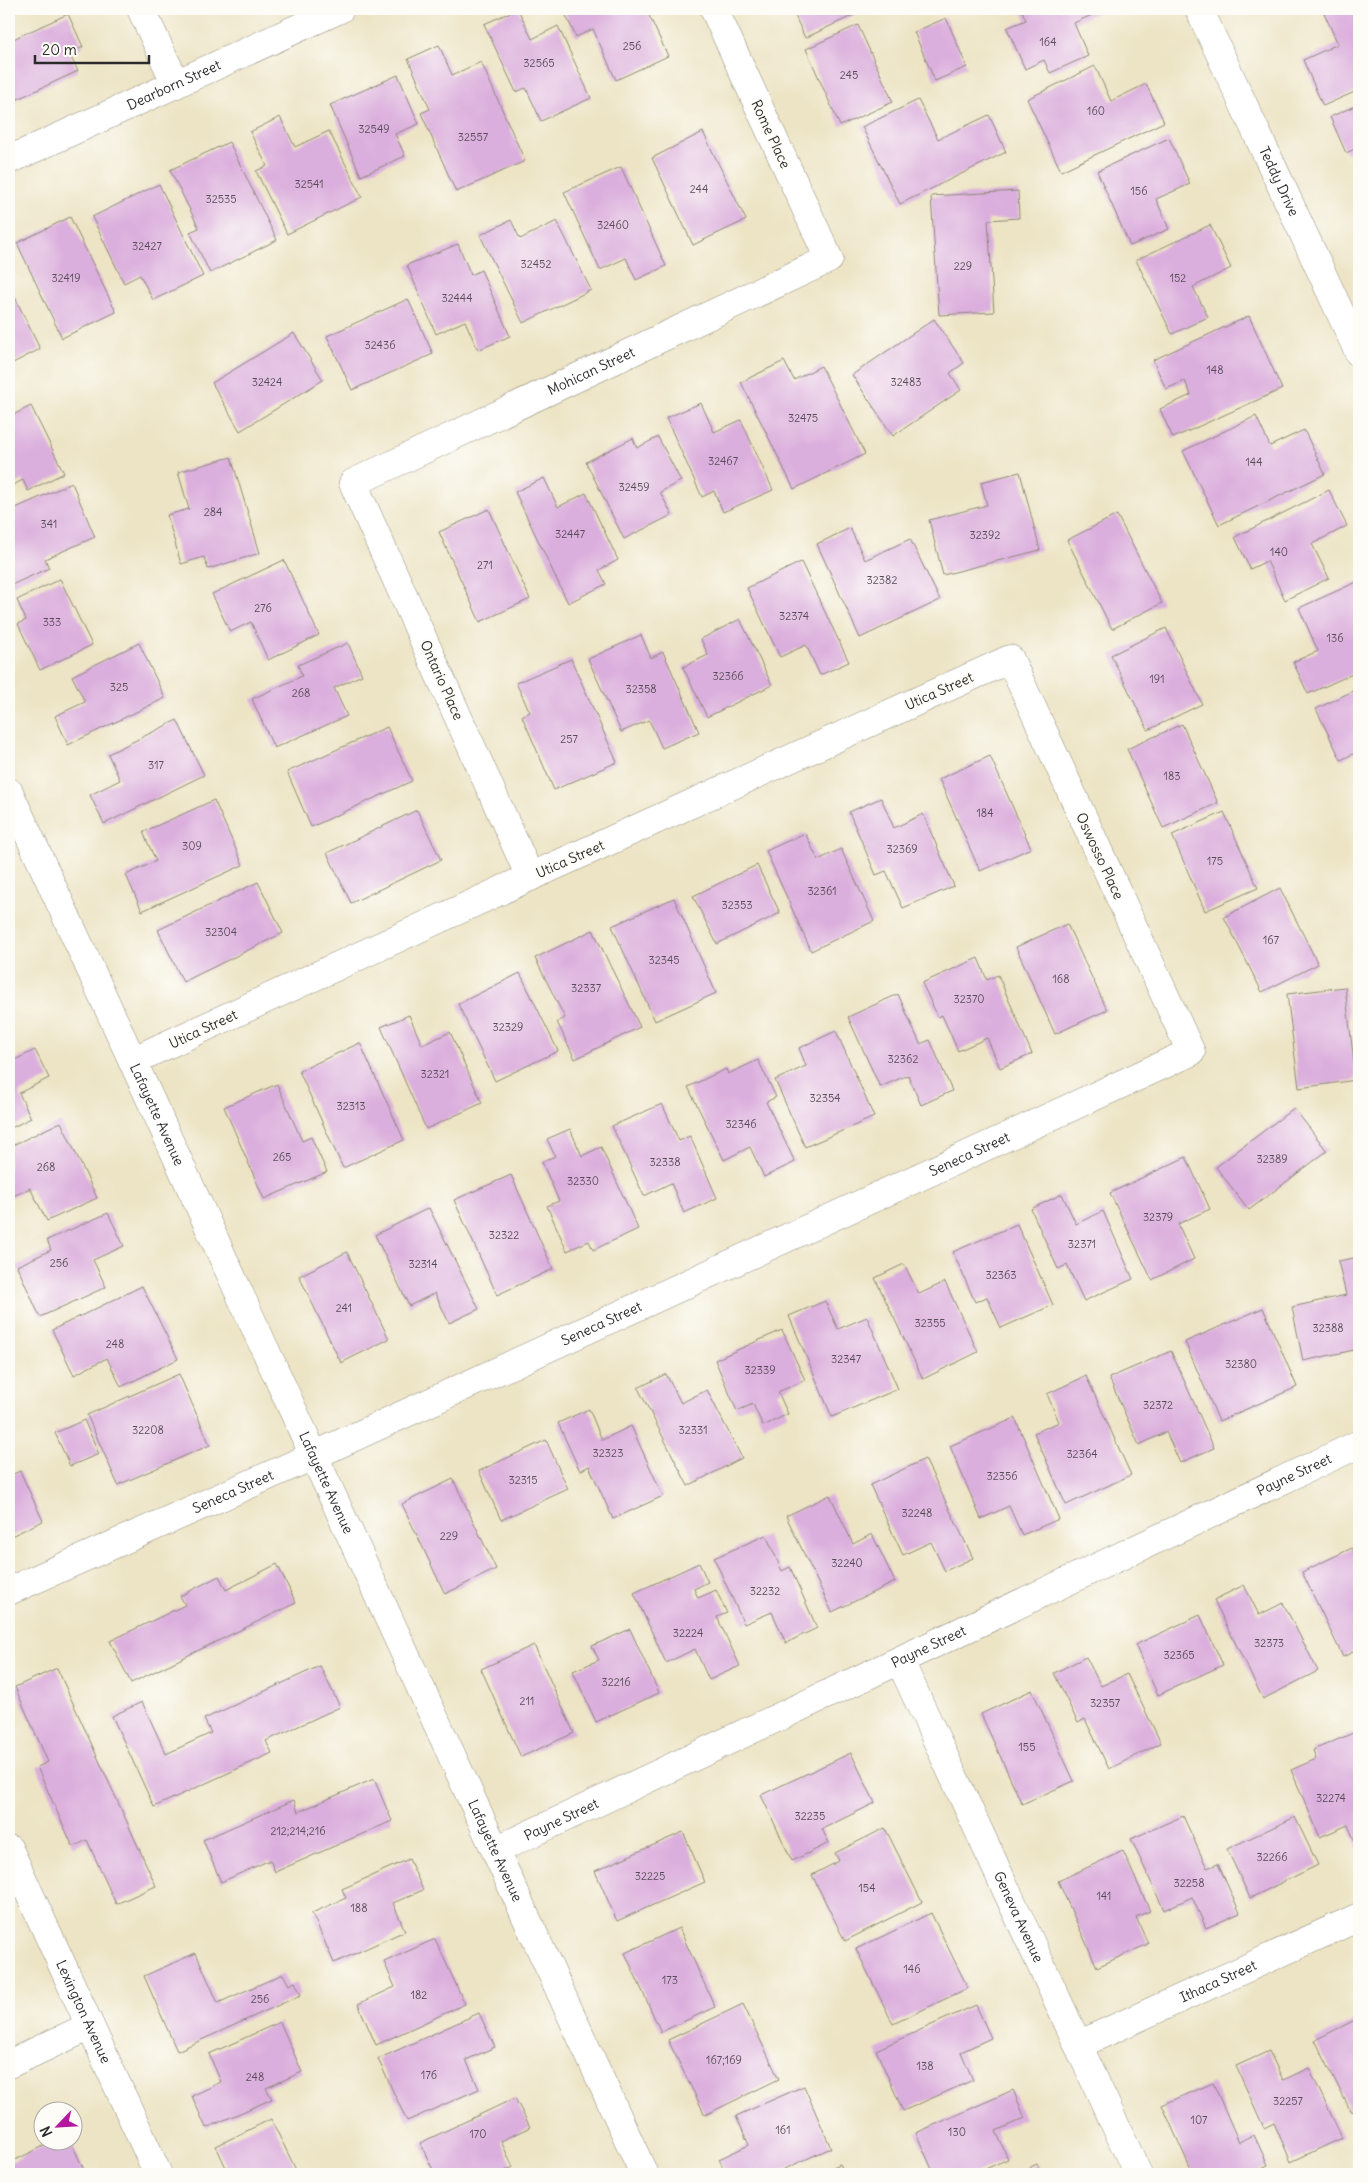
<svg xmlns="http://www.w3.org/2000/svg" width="1368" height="2183" viewBox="0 0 1368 2183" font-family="Delius,sans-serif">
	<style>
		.building { fill: #dbafdd }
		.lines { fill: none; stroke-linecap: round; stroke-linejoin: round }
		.minor-casing { stroke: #8c8878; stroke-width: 29 }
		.minor { stroke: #fff; stroke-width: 28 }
		.labels { text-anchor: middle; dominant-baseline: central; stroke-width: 4; stroke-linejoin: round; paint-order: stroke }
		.number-label { font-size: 11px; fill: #574c58 }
		.street-label { font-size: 14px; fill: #2b2b2b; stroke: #fdfcf7 }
	</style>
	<rect width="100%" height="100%" fill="#fdfcf7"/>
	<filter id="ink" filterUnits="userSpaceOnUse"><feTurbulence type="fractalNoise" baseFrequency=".02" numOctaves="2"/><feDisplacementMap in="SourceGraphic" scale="10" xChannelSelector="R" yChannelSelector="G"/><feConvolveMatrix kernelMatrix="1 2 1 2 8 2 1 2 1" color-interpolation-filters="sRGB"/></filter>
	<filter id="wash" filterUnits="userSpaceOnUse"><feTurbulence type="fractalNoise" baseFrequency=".0096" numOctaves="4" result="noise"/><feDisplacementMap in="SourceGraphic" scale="20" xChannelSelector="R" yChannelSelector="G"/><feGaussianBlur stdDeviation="1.12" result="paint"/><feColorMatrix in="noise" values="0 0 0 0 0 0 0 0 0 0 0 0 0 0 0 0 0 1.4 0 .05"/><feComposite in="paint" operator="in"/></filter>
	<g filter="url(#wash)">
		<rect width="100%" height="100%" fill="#ede4c5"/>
		<g id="blocks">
			<g class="building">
				<polygon points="518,9 532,39 558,26 591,98 541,121 526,88 516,92 484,24"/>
				<polygon points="563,9 646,9 668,56 616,80 593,29 576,37"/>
				<polygon points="792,9 853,9 856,14 805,38"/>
				<polygon points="1021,9 1105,9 1074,23 1088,56 1050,73 1044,60 1025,69 1007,28 1026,20"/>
				<polygon points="1333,9 1359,9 1359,90 1323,106 1303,60 1338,44 1324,13"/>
				<polygon points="68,14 83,47 69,54 78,71 9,103 9,41"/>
				<polygon points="946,18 967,67 935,81 914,32"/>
				<polygon points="858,25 893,102 840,126 806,49"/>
				<polygon points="439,45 452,75 481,62 525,161 456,192 421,113 430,109 408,59"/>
				<polygon points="1095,66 1111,101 1146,84 1164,122 1061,171 1027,99"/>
				<polygon points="398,75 419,124 395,134 405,156 361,176 330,105"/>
				<polygon points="918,100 938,139 989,115 1006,152 900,204 862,127"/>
				<polygon points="1359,104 1359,147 1346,153 1330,117"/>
				<polygon points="280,117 295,147 329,131 362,197 287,234 256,171 267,166 250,132"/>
				<polygon points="703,132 746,220 693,245 652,158"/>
				<polygon points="1169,138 1190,184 1156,199 1169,229 1130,246 1097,171"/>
				<polygon points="229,142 277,240 210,273 190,232 199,228 170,170"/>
				<polygon points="621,167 666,266 636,280 626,258 600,270 564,192"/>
				<polygon points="159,184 203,276 153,300 140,275 124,283 92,217"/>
				<polygon points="1018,191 1019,218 988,220 994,312 939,315 931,196"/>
				<polygon points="70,217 116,312 62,338 17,243"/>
				<polygon points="511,220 520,239 557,221 591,290 523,323 480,235"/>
				<polygon points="1210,225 1231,268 1193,287 1208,317 1172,334 1136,260"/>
				<polygon points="458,244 471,275 481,270 510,336 478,350 465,321 436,334 407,265"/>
				<polygon points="9,285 40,349 9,365"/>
				<polygon points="408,299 433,354 352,390 327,336"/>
				<polygon points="1249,316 1282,389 1173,438 1160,409 1191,395 1185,381 1166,389 1153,360"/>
				<polygon points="934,319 964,363 950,373 961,390 893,436 852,375"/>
				<polygon points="294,333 323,380 240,431 212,383"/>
				<polygon points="784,361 794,380 821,366 865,454 794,489 741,382"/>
				<polygon points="701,403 714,432 741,420 773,490 723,512 714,491 702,497 666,418"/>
				<polygon points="31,406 64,473 28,491 23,480 9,487 9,417"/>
				<polygon points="1256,416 1270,446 1304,430 1325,474 1219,525 1183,451"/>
				<polygon points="658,437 681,481 660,492 672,515 624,539 586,462 633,438 637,448"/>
				<polygon points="231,457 260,553 208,569 204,557 181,564 167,515 189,509 178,472"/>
				<polygon points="1020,472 1040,550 943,575 929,520 987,505 981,482"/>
				<polygon points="544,478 558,507 586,493 618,560 599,570 606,584 568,603 515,492"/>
				<polygon points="72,483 95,537 45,559 49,568 9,586 9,511"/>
				<polygon points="1329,490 1347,526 1312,544 1329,578 1285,600 1267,561 1250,569 1235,537"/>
				<polygon points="489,509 530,599 480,622 439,532"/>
				<polygon points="1117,515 1162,603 1112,629 1067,540"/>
				<polygon points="850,528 865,560 910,539 940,600 860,638 817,544"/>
				<polygon points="284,560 319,635 268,660 251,622 230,632 212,594"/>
				<polygon points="801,562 849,662 820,675 806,645 780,657 747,588"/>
				<polygon points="60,579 92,645 40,670 18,624 26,620 17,600"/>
				<polygon points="1359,581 1359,633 1356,634 1359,642 1359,671 1308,694 1293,662 1318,651 1299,608"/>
				<polygon points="740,619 772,685 707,717 683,667 708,655 701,639"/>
				<polygon points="1166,628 1202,704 1148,730 1111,655"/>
				<polygon points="641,635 651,658 663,652 699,732 662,748 649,720 621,732 588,659"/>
				<polygon points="139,643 165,698 68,745 55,716 85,702 72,676"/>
				<polygon points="348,643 362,675 334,688 347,716 274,748 252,699 302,676 298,665"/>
				<polygon points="571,659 617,762 554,790 522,716 530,712 516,683"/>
				<polygon points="1359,688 1359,751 1341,760 1316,709"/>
				<polygon points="177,720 204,775 104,824 90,795 120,780 108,754"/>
				<polygon points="1182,724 1218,803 1163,828 1127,749"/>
				<polygon points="387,727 412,781 311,827 287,772"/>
				<polygon points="990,756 1031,848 980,871 939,779"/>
				<polygon points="881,798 894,828 923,814 954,886 903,908 886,871 876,875 849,812"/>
				<polygon points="214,800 243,865 142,911 126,875 156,861 143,832"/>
				<polygon points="417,810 441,860 351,903 327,853"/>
				<polygon points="1224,812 1258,888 1205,911 1172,835"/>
				<polygon points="805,833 818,860 841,849 874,921 811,951 766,851"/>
				<polygon points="757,865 780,913 717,944 693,896"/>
				<polygon points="258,882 283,933 183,982 158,930"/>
				<polygon points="1280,888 1318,964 1262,992 1224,917"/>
				<polygon points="674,898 716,993 655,1021 612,926"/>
				<polygon points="1067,924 1107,1010 1055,1034 1016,947"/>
				<polygon points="593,930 640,1027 575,1059 557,1022 565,1018 535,958"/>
				<polygon points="978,958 987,980 998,975 1032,1054 1000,1068 987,1038 958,1051 942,1015 938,1017 922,983"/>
				<polygon points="520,973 558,1051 495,1081 458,1004"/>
				<polygon points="1345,987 1356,1080 1299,1088 1287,994"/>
				<polygon points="898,994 920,1044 930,1040 952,1091 921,1105 908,1075 880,1087 848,1017"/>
				<polygon points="409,1015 422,1045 450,1032 482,1103 426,1129 381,1027"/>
				<polygon points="836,1031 874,1117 805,1147 775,1080 806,1066 799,1048"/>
				<polygon points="360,1043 404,1140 343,1168 299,1071"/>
				<polygon points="35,1050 49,1078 19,1093 31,1118 9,1129 9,1063"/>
				<polygon points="758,1060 776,1097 766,1102 795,1162 764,1177 750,1147 724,1160 688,1087 726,1069 728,1074"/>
				<polygon points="277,1084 302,1141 311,1137 327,1172 264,1199 224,1107"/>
				<polygon points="662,1104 679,1141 690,1136 717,1198 684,1213 671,1183 644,1196 612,1126"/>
				<polygon points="1294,1108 1327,1151 1249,1210 1216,1167"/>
				<polygon points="61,1122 97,1198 47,1221 30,1188 9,1198 9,1147"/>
				<polygon points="570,1129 582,1156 601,1147 638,1229 593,1250 589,1241 567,1251 547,1206 559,1201 542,1162 555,1156 547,1139"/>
				<polygon points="1186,1157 1210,1209 1178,1224 1194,1259 1152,1280 1110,1193"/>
				<polygon points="511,1175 553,1269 497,1295 454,1200"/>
				<polygon points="1062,1194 1076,1224 1103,1211 1133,1279 1084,1301 1067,1265 1058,1269 1031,1209"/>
				<polygon points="429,1208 479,1309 449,1323 435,1293 409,1306 375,1235"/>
				<polygon points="108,1213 124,1246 93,1260 106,1287 40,1317 17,1266 51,1250 47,1240"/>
				<polygon points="1017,1224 1053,1305 1001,1328 987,1297 975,1302 953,1252"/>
				<polygon points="347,1252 389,1339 341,1363 299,1276"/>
				<polygon points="1359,1257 1359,1349 1303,1361 1292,1307 1346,1295 1338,1261"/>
				<polygon points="904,1264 919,1294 945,1282 978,1352 923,1379 875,1278"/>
				<polygon points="142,1286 178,1359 121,1387 107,1358 74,1375 52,1330"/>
				<polygon points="825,1301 838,1329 867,1317 898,1389 832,1417 789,1316"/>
				<polygon points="1263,1308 1297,1387 1219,1421 1185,1342"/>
				<polygon points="782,1330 805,1380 778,1392 788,1414 763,1426 753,1404 737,1411 715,1360"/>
				<polygon points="1171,1351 1214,1448 1180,1463 1166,1432 1139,1445 1109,1378"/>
				<polygon points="179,1374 210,1445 118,1485 87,1415"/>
				<polygon points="666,1374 681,1403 707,1390 742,1458 688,1486 638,1388"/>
				<polygon points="1086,1376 1131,1475 1066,1505 1034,1433 1059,1422 1047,1394"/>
				<polygon points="589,1409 602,1440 631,1426 663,1496 613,1519 589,1466 580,1471 558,1423"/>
				<polygon points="1015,1418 1059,1519 1022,1535 1009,1506 981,1519 950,1446"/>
				<polygon points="84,1420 99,1454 70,1466 55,1433"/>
				<polygon points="546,1440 568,1489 501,1520 479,1471"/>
				<polygon points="925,1459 973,1558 945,1571 931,1542 903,1555 870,1485"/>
				<polygon points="20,1471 43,1521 9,1537 9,1476"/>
				<polygon points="453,1479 496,1569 445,1594 402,1504"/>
				<polygon points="830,1495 853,1544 872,1534 895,1582 832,1612 786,1516"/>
				<polygon points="766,1535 782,1571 790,1567 817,1628 786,1643 772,1612 744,1624 714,1558"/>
				<polygon points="1352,1548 1359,1564 1359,1649 1343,1657 1302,1572"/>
				<polygon points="699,1563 708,1582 694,1589 698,1598 716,1590 727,1613 717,1617 740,1666 709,1680 695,1649 666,1663 634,1593"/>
				<polygon points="277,1564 296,1603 131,1683 110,1641 185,1605 180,1596 219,1576 226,1590"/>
				<polygon points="1244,1585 1259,1615 1283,1603 1318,1671 1263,1699 1214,1600"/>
				<polygon points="1200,1615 1223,1665 1158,1695 1135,1645"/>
				<polygon points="630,1629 659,1693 596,1722 573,1671 599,1660 592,1646"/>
				<polygon points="534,1645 574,1733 521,1757 481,1669"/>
				<polygon points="1086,1657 1101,1686 1127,1674 1161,1743 1109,1769 1085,1719 1078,1723 1054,1673"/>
				<polygon points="320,1666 340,1707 266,1741 272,1753 154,1807 112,1716 142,1702 166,1754 211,1733 204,1719"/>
				<polygon points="57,1668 156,1886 116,1904 87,1840 73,1847 37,1767 48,1762 15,1687"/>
				<polygon points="1032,1690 1074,1781 1022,1804 981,1714"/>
				<polygon points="1358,1731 1359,1735 1359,1852 1348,1825 1320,1837 1291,1770 1316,1759 1313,1750"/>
				<polygon points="851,1753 875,1803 822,1829 829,1843 792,1861 761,1795"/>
				<polygon points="374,1779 392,1821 275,1872 270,1860 221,1882 203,1840 294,1800 298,1812"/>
				<polygon points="1183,1816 1207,1868 1218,1864 1240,1913 1206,1928 1192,1897 1164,1910 1131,1839"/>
				<polygon points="1295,1817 1318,1865 1250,1898 1227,1849"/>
				<polygon points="885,1828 922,1902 845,1941 812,1875 839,1861 835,1853"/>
				<polygon points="683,1832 705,1882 617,1921 595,1871"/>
				<polygon points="1123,1851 1150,1911 1136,1917 1148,1944 1097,1967 1058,1881"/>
				<polygon points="409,1859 423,1890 393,1903 405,1931 334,1963 312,1913 346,1898 342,1889"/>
				<polygon points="931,1913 968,1988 893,2024 856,1949"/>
				<polygon points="679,1928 715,2007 661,2032 625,1953"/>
				<polygon points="435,1939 465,2004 376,2045 358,2004 395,1987 384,1962"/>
				<polygon points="196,1953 218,2003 283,1974 289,1985 295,1982 301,1995 177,2051 144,1976"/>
				<polygon points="743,2004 779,2079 705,2115 668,2040"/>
				<polygon points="976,2005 991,2038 961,2052 973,2080 903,2111 876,2050"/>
				<polygon points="479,2013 495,2047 466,2060 479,2089 407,2121 378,2059"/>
				<polygon points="1359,2018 1359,2107 1351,2112 1315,2040"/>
				<polygon points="280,2022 302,2072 266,2088 272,2099 206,2128 192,2096 221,2082 209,2054"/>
				<polygon points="1269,2051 1283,2080 1309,2068 1342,2138 1291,2162 1274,2123 1264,2128 1236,2066"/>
				<polygon points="1213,2083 1239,2142 1254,2135 1268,2165 1253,2172 1254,2174 1193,2174 1162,2105"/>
				<polygon points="804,2086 831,2148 773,2174 726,2174 719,2159 749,2145 736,2116"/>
				<polygon points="1013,2090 1025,2118 996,2131 1008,2159 974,2174 934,2174 916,2133"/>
				<polygon points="515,2098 530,2127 501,2141 513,2167 499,2174 435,2174 420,2143"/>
				<polygon points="271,2119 298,2174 229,2174 216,2146"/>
				<polygon points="56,2140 70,2140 86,2174 9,2174 9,2163"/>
				<polygon points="840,2164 845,2174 817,2174"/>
				<polygon points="1037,2164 1042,2174 1015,2174"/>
			</g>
		</g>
	</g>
	<g filter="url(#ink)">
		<use href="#blocks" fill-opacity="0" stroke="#8c8878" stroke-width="1"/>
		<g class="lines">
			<defs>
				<g id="minor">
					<polyline points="141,9 176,84"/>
					<path id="s1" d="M1199,9L1359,353"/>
					<path id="s2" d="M9,160L340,9"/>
					<path id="s3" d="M9,792L644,2174"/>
					<path id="s4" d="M530,877L353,483L829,259L714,9"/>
					<path id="s5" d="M9,1591L313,1456L1191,1052L1010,659L530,877L132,1061"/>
					<path id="s6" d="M900,1661L1138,2174"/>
					<path id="s7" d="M9,1849L158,2174"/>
					<path id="s8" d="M496,1850L1359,1444"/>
					<path id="s9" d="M1078,2045L1359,1917"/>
					<polyline points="9,2064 90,2026"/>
				</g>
			</defs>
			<use href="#minor" class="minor-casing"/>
			<use href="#minor" class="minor"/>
		</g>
	</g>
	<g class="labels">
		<g class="number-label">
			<text x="1048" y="42">164</text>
			<text x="632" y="46">256</text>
			<text x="539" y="63">32565</text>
			<text x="849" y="75">245</text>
			<text x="1096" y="111">160</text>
			<text x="374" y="129">32549</text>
			<text x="473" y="137">32557</text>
			<text x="309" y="184">32541</text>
			<text x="699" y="189">244</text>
			<text x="1139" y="191">156</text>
			<text x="221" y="199">32535</text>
			<text x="613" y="225">32460</text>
			<text x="147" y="246">32427</text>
			<text x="536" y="264">32452</text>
			<text x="963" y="266">229</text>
			<text x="66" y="278">32419</text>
			<text x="1178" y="278">152</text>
			<text x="457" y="298">32444</text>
			<text x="380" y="345">32436</text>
			<text x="1215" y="370">148</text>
			<text x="267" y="382">32424</text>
			<text x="906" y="382">32483</text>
			<text x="803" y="418">32475</text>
			<text x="723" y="461">32467</text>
			<text x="1254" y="462">144</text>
			<text x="634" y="487">32459</text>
			<text x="213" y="512">284</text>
			<text x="49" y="524">341</text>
			<text x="570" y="534">32447</text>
			<text x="985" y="535">32392</text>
			<text x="1279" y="552">140</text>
			<text x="485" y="565">271</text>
			<text x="882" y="580">32382</text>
			<text x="263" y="608">276</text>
			<text x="794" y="616">32374</text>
			<text x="52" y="622">333</text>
			<text x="1335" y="638">136</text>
			<text x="728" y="676">32366</text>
			<text x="1157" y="679">191</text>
			<text x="119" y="687">325</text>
			<text x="641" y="689">32358</text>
			<text x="301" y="693">268</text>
			<text x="569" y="739">257</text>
			<text x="156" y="765">317</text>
			<text x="1172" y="776">183</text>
			<text x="985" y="813">184</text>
			<text x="192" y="846">309</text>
			<text x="902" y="849">32369</text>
			<text x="1215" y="861">175</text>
			<text x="822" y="891">32361</text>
			<text x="737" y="905">32353</text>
			<text x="221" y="932">32304</text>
			<text x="1271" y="940">167</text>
			<text x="664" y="960">32345</text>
			<text x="1061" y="979">168</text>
			<text x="586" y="988">32337</text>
			<text x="969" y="999">32370</text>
			<text x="508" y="1027">32329</text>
			<text x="903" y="1059">32362</text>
			<text x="435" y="1074">32321</text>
			<text x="825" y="1098">32354</text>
			<text x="351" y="1106">32313</text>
			<text x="741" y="1124">32346</text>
			<text x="282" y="1157">265</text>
			<text x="1272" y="1159">32389</text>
			<text x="665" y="1162">32338</text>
			<text x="46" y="1167">268</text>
			<text x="583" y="1181">32330</text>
			<text x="1158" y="1217">32379</text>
			<text x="504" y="1235">32322</text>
			<text x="1082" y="1244">32371</text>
			<text x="59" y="1263">256</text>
			<text x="423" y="1264">32314</text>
			<text x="1001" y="1275">32363</text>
			<text x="344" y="1308">241</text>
			<text x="930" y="1323">32355</text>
			<text x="1328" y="1328">32388</text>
			<text x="115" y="1344">248</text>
			<text x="846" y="1359">32347</text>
			<text x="1241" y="1364">32380</text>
			<text x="760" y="1370">32339</text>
			<text x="1158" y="1405">32372</text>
			<text x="148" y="1430">32208</text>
			<text x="693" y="1430">32331</text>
			<text x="608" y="1453">32323</text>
			<text x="1082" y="1454">32364</text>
			<text x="1002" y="1476">32356</text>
			<text x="523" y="1480">32315</text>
			<text x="917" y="1513">32248</text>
			<text x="449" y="1536">229</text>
			<text x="847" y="1563">32240</text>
			<text x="765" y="1591">32232</text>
			<text x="688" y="1633">32224</text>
			<text x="1269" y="1643">32373</text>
			<text x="1179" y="1655">32365</text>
			<text x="616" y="1682">32216</text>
			<text x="527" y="1701">211</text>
			<text x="1105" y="1703">32357</text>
			<text x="1027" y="1747">155</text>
			<text x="1331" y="1798">32274</text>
			<text x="810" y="1816">32235</text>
			<text x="298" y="1831">212;214;216</text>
			<text x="1272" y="1857">32266</text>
			<text x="650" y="1876">32225</text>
			<text x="1189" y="1883">32258</text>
			<text x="867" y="1888">154</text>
			<text x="1104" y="1896">141</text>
			<text x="359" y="1908">188</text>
			<text x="912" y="1969">146</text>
			<text x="670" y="1980">173</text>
			<text x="419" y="1995">182</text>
			<text x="260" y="1999">256</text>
			<text x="724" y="2060">167;169</text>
			<text x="925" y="2066">138</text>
			<text x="429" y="2075">176</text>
			<text x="255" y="2077">248</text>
			<text x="1288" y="2101">32257</text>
			<text x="1199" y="2120">107</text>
			<text x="783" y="2130">161</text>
			<text x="957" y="2132">130</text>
			<text x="478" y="2134">170</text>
		</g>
		<g class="street-label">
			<text stroke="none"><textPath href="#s2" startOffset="181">Dearborn Street</textPath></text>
			<text transform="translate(771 134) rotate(65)">Rome Place</text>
			<text stroke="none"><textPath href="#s1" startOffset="190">Teddy Drive</textPath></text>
			<text stroke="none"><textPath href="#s4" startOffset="695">Mohican Street</textPath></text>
			<text transform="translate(442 680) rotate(66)">Ontario Place</text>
			<text transform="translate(939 691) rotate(-24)">Utica Street</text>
			<text transform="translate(1100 856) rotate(65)">Oswosso Place</text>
			<text transform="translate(570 859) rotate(-24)">Utica Street</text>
			<text transform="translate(203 1029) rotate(-25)">Utica Street</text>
			<text stroke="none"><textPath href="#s3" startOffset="355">Lafayette Avenue</textPath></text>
			<text stroke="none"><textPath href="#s5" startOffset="1055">Seneca Street</textPath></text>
			<text stroke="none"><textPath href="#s5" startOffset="650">Seneca Street</textPath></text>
			<text stroke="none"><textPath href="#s8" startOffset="882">Payne Street</textPath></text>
			<text stroke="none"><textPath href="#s3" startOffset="760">Lafayette Avenue</textPath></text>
			<text stroke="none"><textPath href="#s5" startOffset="245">Seneca Street</textPath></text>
			<text stroke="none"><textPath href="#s8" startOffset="478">Payne Street</textPath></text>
			<text stroke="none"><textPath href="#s8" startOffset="72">Payne Street</textPath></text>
			<text stroke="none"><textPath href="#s3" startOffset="1165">Lafayette Avenue</textPath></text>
			<text stroke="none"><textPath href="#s6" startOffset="282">Geneva Avenue</textPath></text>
			<text stroke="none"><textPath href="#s9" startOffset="154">Ithaca Street</textPath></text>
			<text stroke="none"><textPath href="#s7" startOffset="179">Lexington Avenue</textPath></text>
		</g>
	</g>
	<rect width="1368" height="2183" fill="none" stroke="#fdfcf7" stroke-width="30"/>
	<g transform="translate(58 2126) rotate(245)"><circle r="24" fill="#fdfcf7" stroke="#a9a8a5"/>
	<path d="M0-4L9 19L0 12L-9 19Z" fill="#b5179e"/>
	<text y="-8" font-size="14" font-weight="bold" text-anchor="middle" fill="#2b2b2b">N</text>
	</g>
	<path d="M35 55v8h114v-8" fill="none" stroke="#2b2b2b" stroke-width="2.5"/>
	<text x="42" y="55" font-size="15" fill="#2b2b2b" stroke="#fdfcf7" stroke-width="4" paint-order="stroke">20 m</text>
</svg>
